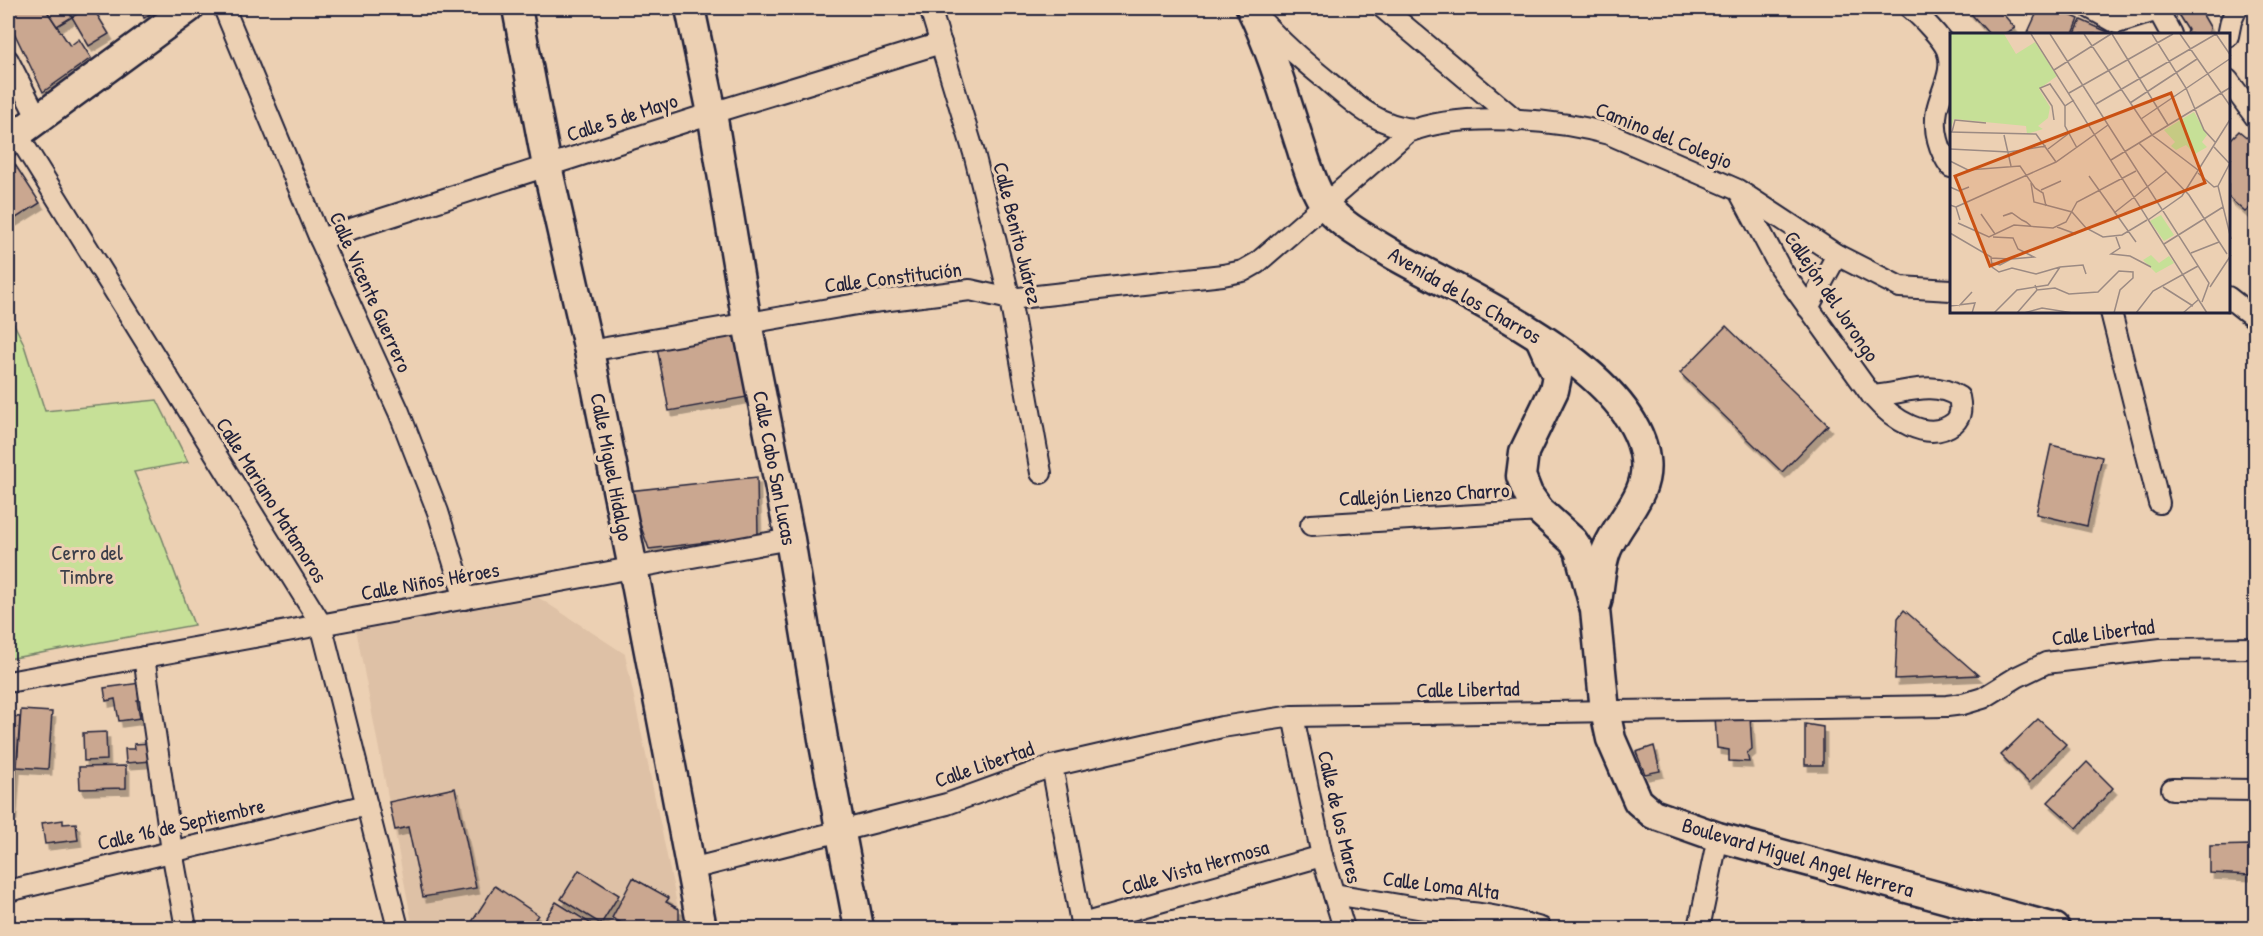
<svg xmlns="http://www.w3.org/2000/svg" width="2263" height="936" viewBox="0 0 2263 936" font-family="'Patrick Hand',sans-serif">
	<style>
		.built { fill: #dec1a6 }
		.green { fill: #c6e097; stroke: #748169; stroke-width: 1.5 }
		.building { fill: #caa790; stroke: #22223b; stroke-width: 1.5; filter: url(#shadow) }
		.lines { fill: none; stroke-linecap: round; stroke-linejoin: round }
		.street-casing { stroke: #22223b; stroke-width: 24 }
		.secondary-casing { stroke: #22223b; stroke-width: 33 }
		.street { stroke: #ecd0b3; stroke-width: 20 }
		.secondary { stroke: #ecd0b3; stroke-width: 28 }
		.labels { text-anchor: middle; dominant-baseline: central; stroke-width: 6; stroke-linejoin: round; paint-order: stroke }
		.street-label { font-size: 21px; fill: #22223b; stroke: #ecd0b3 }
		.park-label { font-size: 21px; fill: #3b3e49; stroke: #ecd0b3 }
		.inset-road { fill: none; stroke: #9b8a83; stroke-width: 1.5 }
		.view { fill: #ca5113; fill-opacity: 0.15; stroke: #ca5113; stroke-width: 3 }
		.inset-edge { fill: none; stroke: #22223b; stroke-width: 3 }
	</style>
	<defs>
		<filter id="shadow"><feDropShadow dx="3.5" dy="6" stdDeviation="0" flood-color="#0004"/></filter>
	</defs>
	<rect width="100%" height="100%" fill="#ecd0b3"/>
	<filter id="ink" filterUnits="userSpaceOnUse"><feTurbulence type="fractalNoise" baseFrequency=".0167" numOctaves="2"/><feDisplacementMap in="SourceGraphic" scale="12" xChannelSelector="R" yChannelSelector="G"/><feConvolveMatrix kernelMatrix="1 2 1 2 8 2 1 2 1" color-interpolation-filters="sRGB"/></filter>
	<g filter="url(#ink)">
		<polygon class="built" points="533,594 625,654 682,928 413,928 356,629"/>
		<polygon class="green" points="8,312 23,342 45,411 157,400 188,462 134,472 162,538 194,625 8,659"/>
		<g class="building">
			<polygon points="14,8 45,8 70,46 79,39 91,58 43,92 8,20 8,12"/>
			<polygon points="45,8 59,8 61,10 66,8 72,17 57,26"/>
			<polygon points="87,8 93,8 109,34 89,46 72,17"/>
			<polygon points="140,8 159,8 144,18"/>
			<polygon points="1966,8 1998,8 2015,28 2004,34 1989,34"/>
			<polygon points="2039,8 2054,8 2079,19 2073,34 2034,34 2028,32"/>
			<polygon points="2110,8 2125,8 2116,15"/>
			<polygon points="2174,8 2199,8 2210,27 2209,34 2187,34 2188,30"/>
			<polygon points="2081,20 2112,34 2075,34"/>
			<polygon points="2239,131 2256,145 2256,203 2245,212 2228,197 2228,142"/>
			<polygon points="12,160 40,203 13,220 8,211 8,163"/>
			<polygon points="1726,326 1828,425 1782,472 1680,373"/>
			<polygon points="735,328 747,397 669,411 656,342"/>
			<polygon points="2051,445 2102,457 2087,526 2036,514"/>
			<polygon points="757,477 758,536 649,549 628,491"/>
			<polygon points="1904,610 1978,675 1895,679 1898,618"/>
			<polygon points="140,683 143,699 137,700 140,718 119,721 115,699 106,701 104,688"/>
			<polygon points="21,710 52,712 48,769 17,767"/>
			<polygon points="8,716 20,717 13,814 8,813"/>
			<polygon points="1715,716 1750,717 1752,749 1747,753 1749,762 1729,761 1729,750 1717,748"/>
			<polygon points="2038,719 2066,744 2029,783 2001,755"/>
			<polygon points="1805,724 1823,727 1823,765 1805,765"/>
			<polygon points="106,732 107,760 84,761 83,733"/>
			<polygon points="151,743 152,761 126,763 125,749 135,749 134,744"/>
			<polygon points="1654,746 1660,771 1645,774 1636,752"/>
			<polygon points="2087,762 2113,788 2077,828 2048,802"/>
			<polygon points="126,766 126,788 80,789 79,767"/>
			<polygon points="455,788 476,888 423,897 408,827 395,830 389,802"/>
			<polygon points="63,820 63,824 76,823 78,840 45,844 42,823"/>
			<polygon points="2250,845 2251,875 2210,873 2210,846"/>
			<polygon points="579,870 619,895 601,924 561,899"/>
			<polygon points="633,878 669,898 666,902 679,909 679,919 674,928 631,928 612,918"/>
			<polygon points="495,886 538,915 529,928 468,928"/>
			<polygon points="556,902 598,928 539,928"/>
		</g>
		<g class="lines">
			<defs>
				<g id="street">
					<polyline points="224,8 320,239 399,412 438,512 465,599"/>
					<polyline points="930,8 974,153 1010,299 1041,473"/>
					<polyline points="1383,8 1517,121"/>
					<path d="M1910,8C1920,16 1942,38 1947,50C1955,71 1941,90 1937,110C1933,130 1939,151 1951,167"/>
					<polyline points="2090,8 2117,23 2158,10 2171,34"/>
					<path d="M1264,23C1283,44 1304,62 1325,79C1353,103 1378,127 1416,129"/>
					<polyline points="2228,36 2231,21 2237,8"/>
					<polyline points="8,60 38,119"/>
					<polyline points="2228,80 2256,118"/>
					<polyline points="17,134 321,624 398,928"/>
					<path d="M1740,193L1780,268L1872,396C1891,418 1927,444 1954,423C1962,416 1961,407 1959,397C1932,379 1903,394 1872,396"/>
					<polyline points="320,239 712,113 941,43"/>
					<polyline points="2228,297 2256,319"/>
					<polyline points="1808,308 1837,255"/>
					<polyline points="2111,312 2159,503"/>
					<path d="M589,351L857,304L970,290L1010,299L1223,275L1243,271L1257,263L1408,132C1461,111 1555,119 1609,134L1738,190L1837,255L1900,287L1951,290"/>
					<polyline points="1311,525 1540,511"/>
					<polyline points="144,657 172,851 186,928"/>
					<polyline points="8,682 790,539"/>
					<polyline points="1293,716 1322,856 1344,928"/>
					<polyline points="1052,766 1082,928"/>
					<polyline points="2172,789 2256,790"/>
					<polyline points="691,869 947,804 1052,766 1222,727 1293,716 1947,706 1963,704 1983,698 2017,677 2046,663 2161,649 2256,648"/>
					<polyline points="8,891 367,805"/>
					<path d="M1334,894L1435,911C1472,910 1506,918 1541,928"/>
					<polyline points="1082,924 1322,856"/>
					<polyline points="1699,928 1718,837"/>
				</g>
				<g id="secondary">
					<polyline points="517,8 547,166 589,351 633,568 702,928"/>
					<polyline points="690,8 712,113 747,323 790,539 823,739 859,928"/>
					<path d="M1251,8C1272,51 1285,98 1300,144C1306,162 1314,191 1326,206C1343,227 1370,240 1392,254C1463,295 1634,368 1645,459C1650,495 1620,518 1607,549C1600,565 1600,585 1597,602"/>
					<polyline points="8,141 189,8"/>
					<polyline points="1540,338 1557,376 1554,390 1524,452 1521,476 1528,494 1540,511 1573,541 1579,550 1595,610 1605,711 1611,739 1638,801 1653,814 1718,837 2055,928"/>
				</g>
			</defs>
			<use href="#street" class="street-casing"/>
			<use href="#secondary" class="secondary-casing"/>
			<use href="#street" class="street"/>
			<use href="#secondary" class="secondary"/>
		</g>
	</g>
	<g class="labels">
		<g class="street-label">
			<text transform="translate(622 117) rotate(-18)">Calle 5 de Mayo</text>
			<text transform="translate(1664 135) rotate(22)">Camino del Colegio</text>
			<text transform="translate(1018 233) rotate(76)">Calle Benito Juárez</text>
			<text transform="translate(893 277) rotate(-7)">Calle Constitución</text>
			<text transform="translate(371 292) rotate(66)">Calle Vicente Guerrero</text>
			<text transform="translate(1465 295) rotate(30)">Avenida de los Charros</text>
			<text transform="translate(1832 296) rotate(56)">Callejón del Jorongo</text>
			<text transform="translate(612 467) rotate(79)">Calle Miguel Hidalgo</text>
			<text transform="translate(775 468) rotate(79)">Calle Cabo San Lucas</text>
			<text transform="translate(1424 494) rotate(-3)">Callejón Lienzo Charro</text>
			<text transform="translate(272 500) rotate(58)">Calle Mariano Matamoros</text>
			<text transform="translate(430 581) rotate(-10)">Calle Niños Héroes</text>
			<text transform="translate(2103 632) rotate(-7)">Calle Libertad</text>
			<text transform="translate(1468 689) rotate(-1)">Calle Libertad</text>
			<text transform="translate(984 764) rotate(-19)">Calle Libertad</text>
			<text transform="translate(1340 817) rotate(77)">Calle de los Mares</text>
			<text transform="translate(181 824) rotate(-13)">Calle 16 de Septiembre</text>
			<text transform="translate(1798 857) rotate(16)">Boulevard Miguel Angel Herrera</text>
			<text transform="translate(1195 867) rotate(-16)">Calle Vista Hermosa</text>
			<text transform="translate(1441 885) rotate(7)">Calle Loma Alta</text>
		</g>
		<g class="park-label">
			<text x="87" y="552">Cerro del<tspan x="87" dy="24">Timbre</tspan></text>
		</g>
	</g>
	<g transform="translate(1950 33)">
		<rect width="280" height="280" fill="#ecd0b3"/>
		<path d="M0,1H54L66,21L85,9L107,43L89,56L100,74L98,85L88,93L93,96L77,101L76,93L4,86L0,98ZM244,79L257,102L252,109L257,114L245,121L236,112L226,117L221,113L225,109L214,97ZM211,182L224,202L214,208L200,188ZM201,222L209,230L219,223L224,230L206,240L193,227Z" fill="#c6e097"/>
		<path class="inset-road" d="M81,1L257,280M100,1L259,250L252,269M134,1L202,102L248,137M162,1L218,92M202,1L236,55L254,97L265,109M230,1L281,74M266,1L281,23M104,37L161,1M119,60L223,1M124,67L115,73V93L127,115M180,70L247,26M146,71L266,1M191,86L281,25M104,87L102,73L90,55L100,51L115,73M0,99L86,101L106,129M2,99L5,87L36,90M54,102L61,133M189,110L239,162L277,221M264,114L279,130M0,116L59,119L96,113M98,116L118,101M161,127L281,54M0,128L18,137L70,133L85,155L93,160L96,173M281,128L268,153L281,206M248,140L264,154L268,153M139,143L186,209M81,150L84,169L122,179L136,195L153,204L172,202L197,187M0,154L9,158L19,154M91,157L111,148M0,172L6,174L10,187M6,174L106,129L158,92M62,180L53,183L61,180H62L72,187L76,189L81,193M164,180L216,139M31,181L45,201M198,187L232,163L281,85M8,190L39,204L64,192L103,195L116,189L127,169L186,138M107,194L126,201M0,200L41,224L42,234L49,239L62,235L86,241L110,234M166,204L170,215L161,221L180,223L201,234M214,211L273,174M241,220L269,209M41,225L60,226M42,230L50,232L61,226L84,224L68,216L63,205L43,204M85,252L87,257L105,255L119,261L148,259L169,238L183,239V245L170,257L164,280M213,254L243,273M260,254L281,222M0,273L25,270L22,280M9,273L22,259M44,280L67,257L98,252L110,234L133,232L136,241M67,280L87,257M74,280L92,275L123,280M186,280L203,258L248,233M233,280L248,267"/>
		<path class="view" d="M221,60L255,150L40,233L5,143Z"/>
		<rect width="280" height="280" class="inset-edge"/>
	</g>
	<rect width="2263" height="936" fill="none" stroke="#ecd0b3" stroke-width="30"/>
	<rect x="15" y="15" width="2233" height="906" fill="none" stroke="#22223b" stroke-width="2" filter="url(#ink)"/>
</svg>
